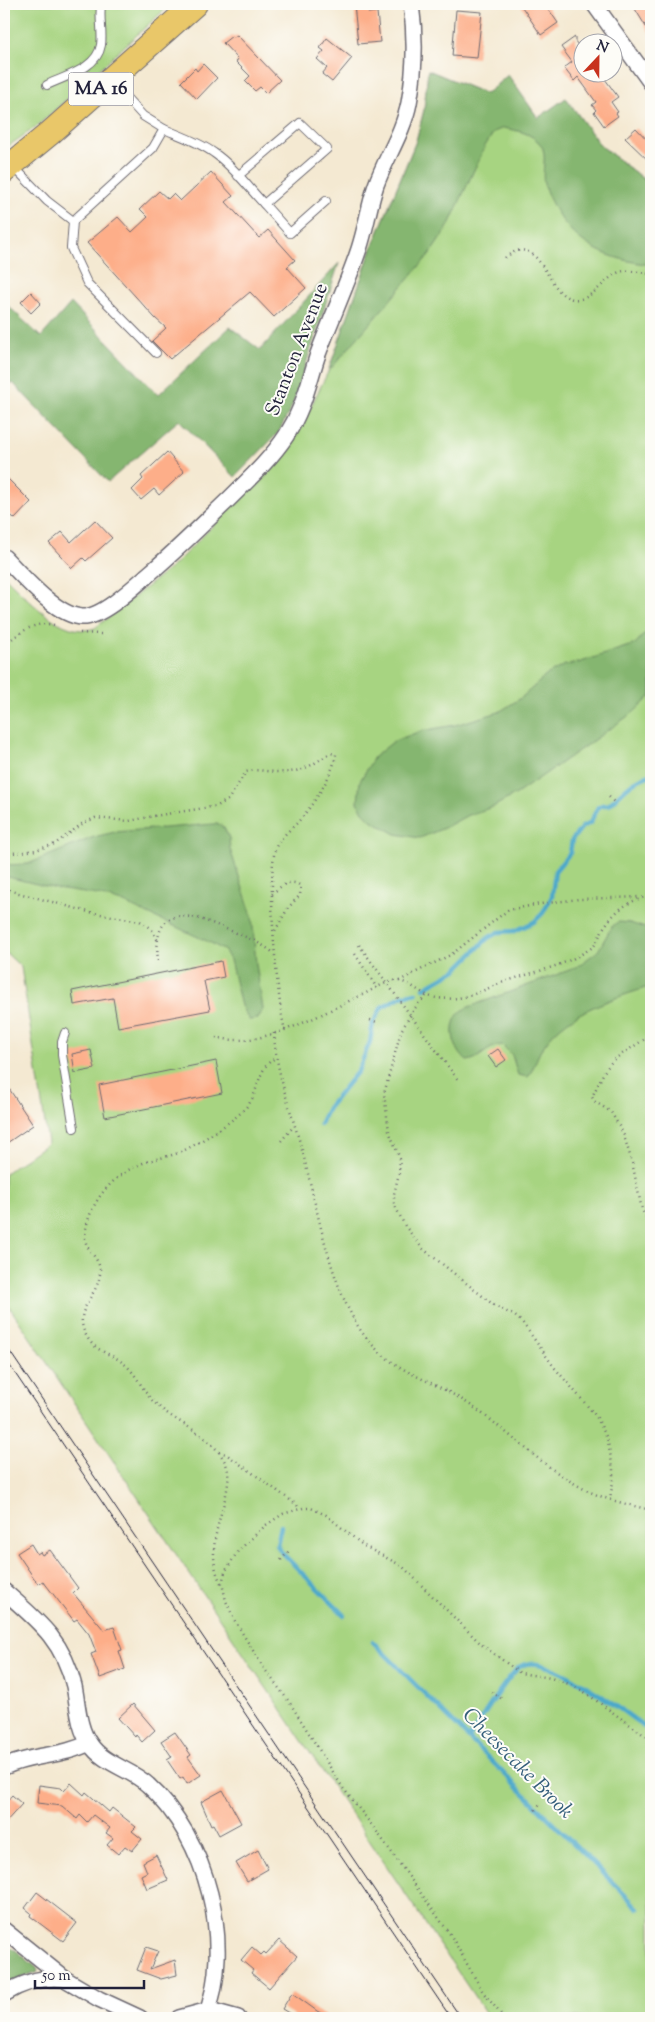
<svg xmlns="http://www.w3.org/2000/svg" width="655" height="2022" viewBox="0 0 655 2022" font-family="'Sorts Mill Goudy',serif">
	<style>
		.green { fill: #a7d481; stroke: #647b5e }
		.forest { fill: #85b66f; stroke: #546c55 }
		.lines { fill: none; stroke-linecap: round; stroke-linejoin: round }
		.stream { stroke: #4ba8ca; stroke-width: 4.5 }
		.building { fill: #fdae89 }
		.service-casing { stroke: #6c6870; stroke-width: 10 }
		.minor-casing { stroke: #6c6870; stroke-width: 18 }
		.primary-casing { stroke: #6c6870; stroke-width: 26 }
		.path { stroke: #6c6870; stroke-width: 2.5; stroke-dasharray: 1 4; stroke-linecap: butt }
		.service { stroke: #fff; stroke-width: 8 }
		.minor { stroke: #fff; stroke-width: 15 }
		.primary { stroke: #e9c769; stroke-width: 24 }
		.tram { stroke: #22223b; stroke-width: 1 }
		.path-bridge { stroke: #6c6870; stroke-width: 2.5; stroke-dasharray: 1 4; stroke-linecap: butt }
		.labels { text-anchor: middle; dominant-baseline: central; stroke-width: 4; stroke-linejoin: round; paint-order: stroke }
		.shield { fill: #fdfcf7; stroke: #646373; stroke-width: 1 }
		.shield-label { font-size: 19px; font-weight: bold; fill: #22223b }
		.street-label { font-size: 20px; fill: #22223b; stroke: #fdfcf7 }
		.water-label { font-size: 21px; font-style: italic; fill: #345e7b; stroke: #fdfcf7 }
	</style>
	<rect width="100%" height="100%" fill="#fdfcf7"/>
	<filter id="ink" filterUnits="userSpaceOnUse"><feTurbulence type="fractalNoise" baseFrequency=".02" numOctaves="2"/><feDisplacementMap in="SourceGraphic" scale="10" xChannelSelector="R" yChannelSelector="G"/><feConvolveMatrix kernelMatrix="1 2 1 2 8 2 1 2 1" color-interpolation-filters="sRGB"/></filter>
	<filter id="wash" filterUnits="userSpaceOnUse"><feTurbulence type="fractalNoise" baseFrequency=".0096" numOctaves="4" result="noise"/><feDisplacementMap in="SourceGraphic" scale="20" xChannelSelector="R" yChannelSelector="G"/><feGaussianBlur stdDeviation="1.12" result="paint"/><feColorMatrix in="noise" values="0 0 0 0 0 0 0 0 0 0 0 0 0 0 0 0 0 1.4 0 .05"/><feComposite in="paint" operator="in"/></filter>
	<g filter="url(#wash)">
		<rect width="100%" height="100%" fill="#f4e9d2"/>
		<g class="green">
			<polygon points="4,4 171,4 36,127 4,149"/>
			<path d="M428,70L486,94L508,75L538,118L566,98L600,145L651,185V2018H489L4,1299V1174L48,1143L21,967L4,951V576C25,596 62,640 95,628L174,565L263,475L301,426L328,372L372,248L416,141L424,110Z"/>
		</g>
		<g class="forest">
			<path d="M428,70L486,94L508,75L538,118L566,98L600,145L651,185V265C609,259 579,248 556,211C551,202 546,193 544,183C541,171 548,155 541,145C533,133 516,130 503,128L494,132L485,146L448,227L430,254L328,372L372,248L416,141L424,110Z"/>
			<polygon points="339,263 293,404 279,432 235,477 179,420 108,482 13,383 4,384 4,302 41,337 71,303 158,395 230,327 260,350"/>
			<polygon points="651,627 651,696 634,712 518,793 493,807 468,815 444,828 420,838 396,834 371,820 363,812 358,802 360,781 374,757 394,741 421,731 455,725 499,712 521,698 548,674 565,665 578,663 635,644"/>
			<polygon points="214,824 219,824 224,828 229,838 230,849 252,916 256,964 263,1009 258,1019 249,1020 241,1006 230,960 225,951 211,943 122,902 98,895 57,889 4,876 4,865 28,864 94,837 115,832"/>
			<path d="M618,922L630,923L651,930V986C614,999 569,1010 545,1044C537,1054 535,1067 528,1077L518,1075L512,1055L502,1045C487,1046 480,1060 467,1061C455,1051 448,1031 457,1016C459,1013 463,1010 466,1008L575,968L598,951L612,926Z"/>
			<path d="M9,1948H13L37,1968L38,1972L12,1982C2,1977 6,1961 6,1951Z"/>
		</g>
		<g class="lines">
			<g class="stream">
				<path d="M424,988L456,970L488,938L499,932L515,931L534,922L543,913L552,896L555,871L570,853L572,840L582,827L590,823L598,807L602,805H608C625,791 628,782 651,775"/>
				<polyline points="320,1124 328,1108 358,1071 370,1042 373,1023 382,1007 402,996 416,993"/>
				<polyline points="281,1526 277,1545 282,1553 344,1615"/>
				<polyline points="373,1642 638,1908"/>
				<path d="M469,1738C479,1723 508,1674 521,1666C546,1650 630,1716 651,1732"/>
			</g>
		</g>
		<g id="blocks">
			<g class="building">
				<polygon points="354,4 368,4 368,13 377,12 380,42 358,44"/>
				<polygon points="520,4 545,4 558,23 541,35"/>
				<polygon points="632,4 651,4 651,35"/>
				<polygon points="456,10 482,12 477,58 452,56"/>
				<polygon points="237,35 280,80 266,93 260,87 255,91 245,81 250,76 236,62 238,59 223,43 232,36 234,37"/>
				<polygon points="575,37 575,41 582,51 582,72 600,72 618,97 611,102 618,112 616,113 618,116 604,126 594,112 596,110 592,105 596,102 578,77 574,81 564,68 572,62 561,47"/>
				<polygon points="327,38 352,58 332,82 322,74 327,68 317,59 324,51 320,48"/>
				<polygon points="203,64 217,78 197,99 181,82 195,68 197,71"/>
				<polygon points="636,128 651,144 651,163 625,138"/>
				<polygon points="211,172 233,196 226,202 259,238 268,230 295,260 287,267 306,288 274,317 250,292 170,359 152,341 166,328 155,318 87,243 118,217 132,232 148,217 140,209 159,191 168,199 173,194 180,201"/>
				<polygon points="31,292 41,303 31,313 21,302"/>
				<polygon points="167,452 184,472 159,495 154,489 141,500 132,490 143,479 141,476"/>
				<polygon points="4,475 31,502 15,519 4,509"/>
				<polygon points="95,520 112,538 86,561 83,558 72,568 49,543 62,532 71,542"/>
				<polygon points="221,961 224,977 204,981 210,1010 118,1027 113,998 74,1005 72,991"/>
				<polygon points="498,1049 506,1060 496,1067 488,1056"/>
				<polygon points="91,1050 95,1069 75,1073 72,1054"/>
				<polygon points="216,1061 222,1093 105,1117 99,1085"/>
				<polygon points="4,1081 33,1125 4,1145"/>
				<polygon points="31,1544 37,1554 40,1552 42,1555 50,1550 78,1588 73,1593 104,1630 114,1627 122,1650 119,1651 125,1669 100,1678 91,1654 96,1652 89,1634 77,1619 74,1621 43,1581 38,1584 17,1553"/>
				<polygon points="133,1704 155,1730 142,1742 136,1735 135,1737 118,1718"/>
				<polygon points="175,1732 191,1755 188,1757 201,1775 187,1784 183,1777 180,1779 167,1760 172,1757 161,1741"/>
				<polygon points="71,1783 84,1795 86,1792 109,1812 112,1808 136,1827 132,1831 142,1839 132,1851 125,1846 118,1854 107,1845 113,1838 106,1833 110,1828 93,1815 87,1822 80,1815 77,1819 62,1806 37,1803 39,1785 61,1788 64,1791"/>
				<polygon points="223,1790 241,1823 219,1835 213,1824 211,1825 201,1802"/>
				<polygon points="12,1795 22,1804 4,1824 4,1804"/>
				<polygon points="258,1850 268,1869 247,1881 236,1863"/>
				<polygon points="156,1855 168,1880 147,1889 141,1875 147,1872 143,1862"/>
				<polygon points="37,1892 77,1923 63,1941 30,1916 31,1913 25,1908"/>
				<polygon points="279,1940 297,1956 269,1988 251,1973 253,1970 241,1960 252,1947 261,1955 264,1952 266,1954"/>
				<polygon points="146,1947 158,1951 150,1969 175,1960 177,1975 161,1979 137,1970"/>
				<polygon points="292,1993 317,2011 330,2018 297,2018 282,2009"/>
			</g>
		</g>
	</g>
	<g filter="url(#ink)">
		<use href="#blocks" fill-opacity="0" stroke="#6c6870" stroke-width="1"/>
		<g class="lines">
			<defs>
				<g id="service">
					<path d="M47,85C65,76 97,69 101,45C103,33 99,19 101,6L103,4"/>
					<path d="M164,129C181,136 199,142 214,153C233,166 248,187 264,204L327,149L300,123L238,176"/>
					<polyline points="14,167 47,201 73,221 153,148 164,129 143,116 112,82"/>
					<polyline points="264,204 290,233 326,201"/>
					<polyline points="73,221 71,248 87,283 156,353"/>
					<polyline points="65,1033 62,1042 62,1055 74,1128"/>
				</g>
				<g id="minor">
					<polyline points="594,4 651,83"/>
					<path d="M4,557C22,575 56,616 82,617C102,618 136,585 151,572C178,549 202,525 227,501C248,480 270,460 286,436C304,408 308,384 318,354C331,319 347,285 359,249C366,228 369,206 376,185C386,157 403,133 409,103C415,70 416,38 411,4"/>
					<path d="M4,1591C38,1621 63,1640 74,1686C78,1705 78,1728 90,1744C103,1764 131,1769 148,1785C207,1838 235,1944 205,2018"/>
					<path d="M4,1767C31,1754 62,1757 89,1743"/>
					<polyline points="4,1930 65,1979 99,1999 140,2018"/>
					<path d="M4,1994C22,1983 42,1976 64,1979"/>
					<polyline points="209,2010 238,2018"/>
					<polyline points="179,2018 209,2010"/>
				</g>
				<polyline id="primary" points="4,171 49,134 195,4"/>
			</defs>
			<use href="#service" class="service-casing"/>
			<use href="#minor" class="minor-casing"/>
			<use href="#primary" class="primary-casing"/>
			<g class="path">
				<path d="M505,258C538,230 546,287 567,297C588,307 601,282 617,273C628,268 640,273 651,274"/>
				<polyline points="80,633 101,634"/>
				<path d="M4,645C21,632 36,619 58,626"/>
				<polyline points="609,797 615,803"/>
				<path d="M4,854L36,850L55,844L82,824L95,818L129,821L154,816L217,806L228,800L246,772C256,768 267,772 278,772C299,774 313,765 330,753L336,754C334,774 311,808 297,823C290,830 282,836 277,845C265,866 277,1003 285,1030"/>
				<polyline points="4,889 89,912 140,921 151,928 158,941"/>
				<path d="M272,894C281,886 290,878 301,886L300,895L288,908L275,931"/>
				<polyline points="355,954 377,988"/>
				<path d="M158,961C152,903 188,912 226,929C244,936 260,942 275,954"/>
				<polyline points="399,981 452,954 508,910 540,904 579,899 641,897"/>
				<polyline points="426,996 415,1008 401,1031 384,1094 389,1131 400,1159 399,1173 394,1194 394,1204 405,1226 422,1248 495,1306 515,1316 522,1322 554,1367 596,1416 607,1438 613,1468 613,1482 610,1498"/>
				<polyline points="370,1020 377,1022"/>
				<path d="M274,1033C276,1074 291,1110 302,1150C317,1206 330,1289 364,1335C391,1371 425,1377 461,1399C504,1426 541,1467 586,1490C606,1500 630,1505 651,1510"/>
				<path d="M216,1037C260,1051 324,1012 364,994C374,989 382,984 392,981C411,979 419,996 437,998C470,1002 485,987 513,979C534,972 555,968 574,958C580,955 589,950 594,946C598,941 600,934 603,929C614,911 630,899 651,896"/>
				<polyline points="281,1141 294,1126"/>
				<polyline points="646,1217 642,1210 632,1162 623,1133 611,1112 594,1101 592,1097 604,1072 613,1060 651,1035"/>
				<polyline points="219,1452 226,1454 297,1505 299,1509"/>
				<polyline points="281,1560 289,1551"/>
				<path d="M221,1583C198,1540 240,1491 225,1462C210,1433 178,1425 156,1404C143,1393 137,1373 123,1363C113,1354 97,1352 89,1340C69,1311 97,1299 100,1274C102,1258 84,1251 85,1236C88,1203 112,1175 143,1163C156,1158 170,1157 183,1151C202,1141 221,1129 237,1116C243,1111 248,1106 252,1099C259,1085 260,1065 276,1058"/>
				<polyline points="492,1692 502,1699"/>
				<polyline points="535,1810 542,1803"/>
				<polyline points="504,2018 483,1992 450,1934 377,1832 343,1788 290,1703 263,1667 235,1621 226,1601 222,1583 225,1572 238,1551 266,1525 283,1514 303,1508 311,1508 326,1515 364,1546 402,1566 482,1645 520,1673 551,1678 569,1684 583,1691 651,1740"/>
			</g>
			<use href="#service" class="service"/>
			<use href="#minor" class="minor"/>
			<use href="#primary" class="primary"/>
			<g class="tram">
				<polyline points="4,1343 461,2018"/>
				<polyline points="4,1357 451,2018"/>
			</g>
			<polyline class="path-bridge" points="359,945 458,1080"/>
		</g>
	</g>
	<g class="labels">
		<rect class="shield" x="68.5" y="72.5" width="65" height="33" rx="4"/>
		<g class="shield-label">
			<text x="101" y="89">MA 16</text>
		</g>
		<g class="street-label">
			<text transform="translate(298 350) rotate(-69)">Stanton Avenue</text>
		</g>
		<g class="water-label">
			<text transform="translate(517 1764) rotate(45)">Cheesecake Brook</text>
		</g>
	</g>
	<rect width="655" height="2022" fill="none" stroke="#fdfcf7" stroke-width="20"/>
	<g transform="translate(598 58) rotate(22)"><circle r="24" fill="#fdfcf7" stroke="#a5a5ac"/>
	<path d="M0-4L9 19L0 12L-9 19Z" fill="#c8321e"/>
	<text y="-8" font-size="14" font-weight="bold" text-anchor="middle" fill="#22223b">N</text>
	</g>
	<path d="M35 1980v8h109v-8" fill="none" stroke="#22223b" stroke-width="2.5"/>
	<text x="42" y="1980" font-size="15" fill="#22223b" stroke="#fdfcf7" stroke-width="4" paint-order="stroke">50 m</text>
</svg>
